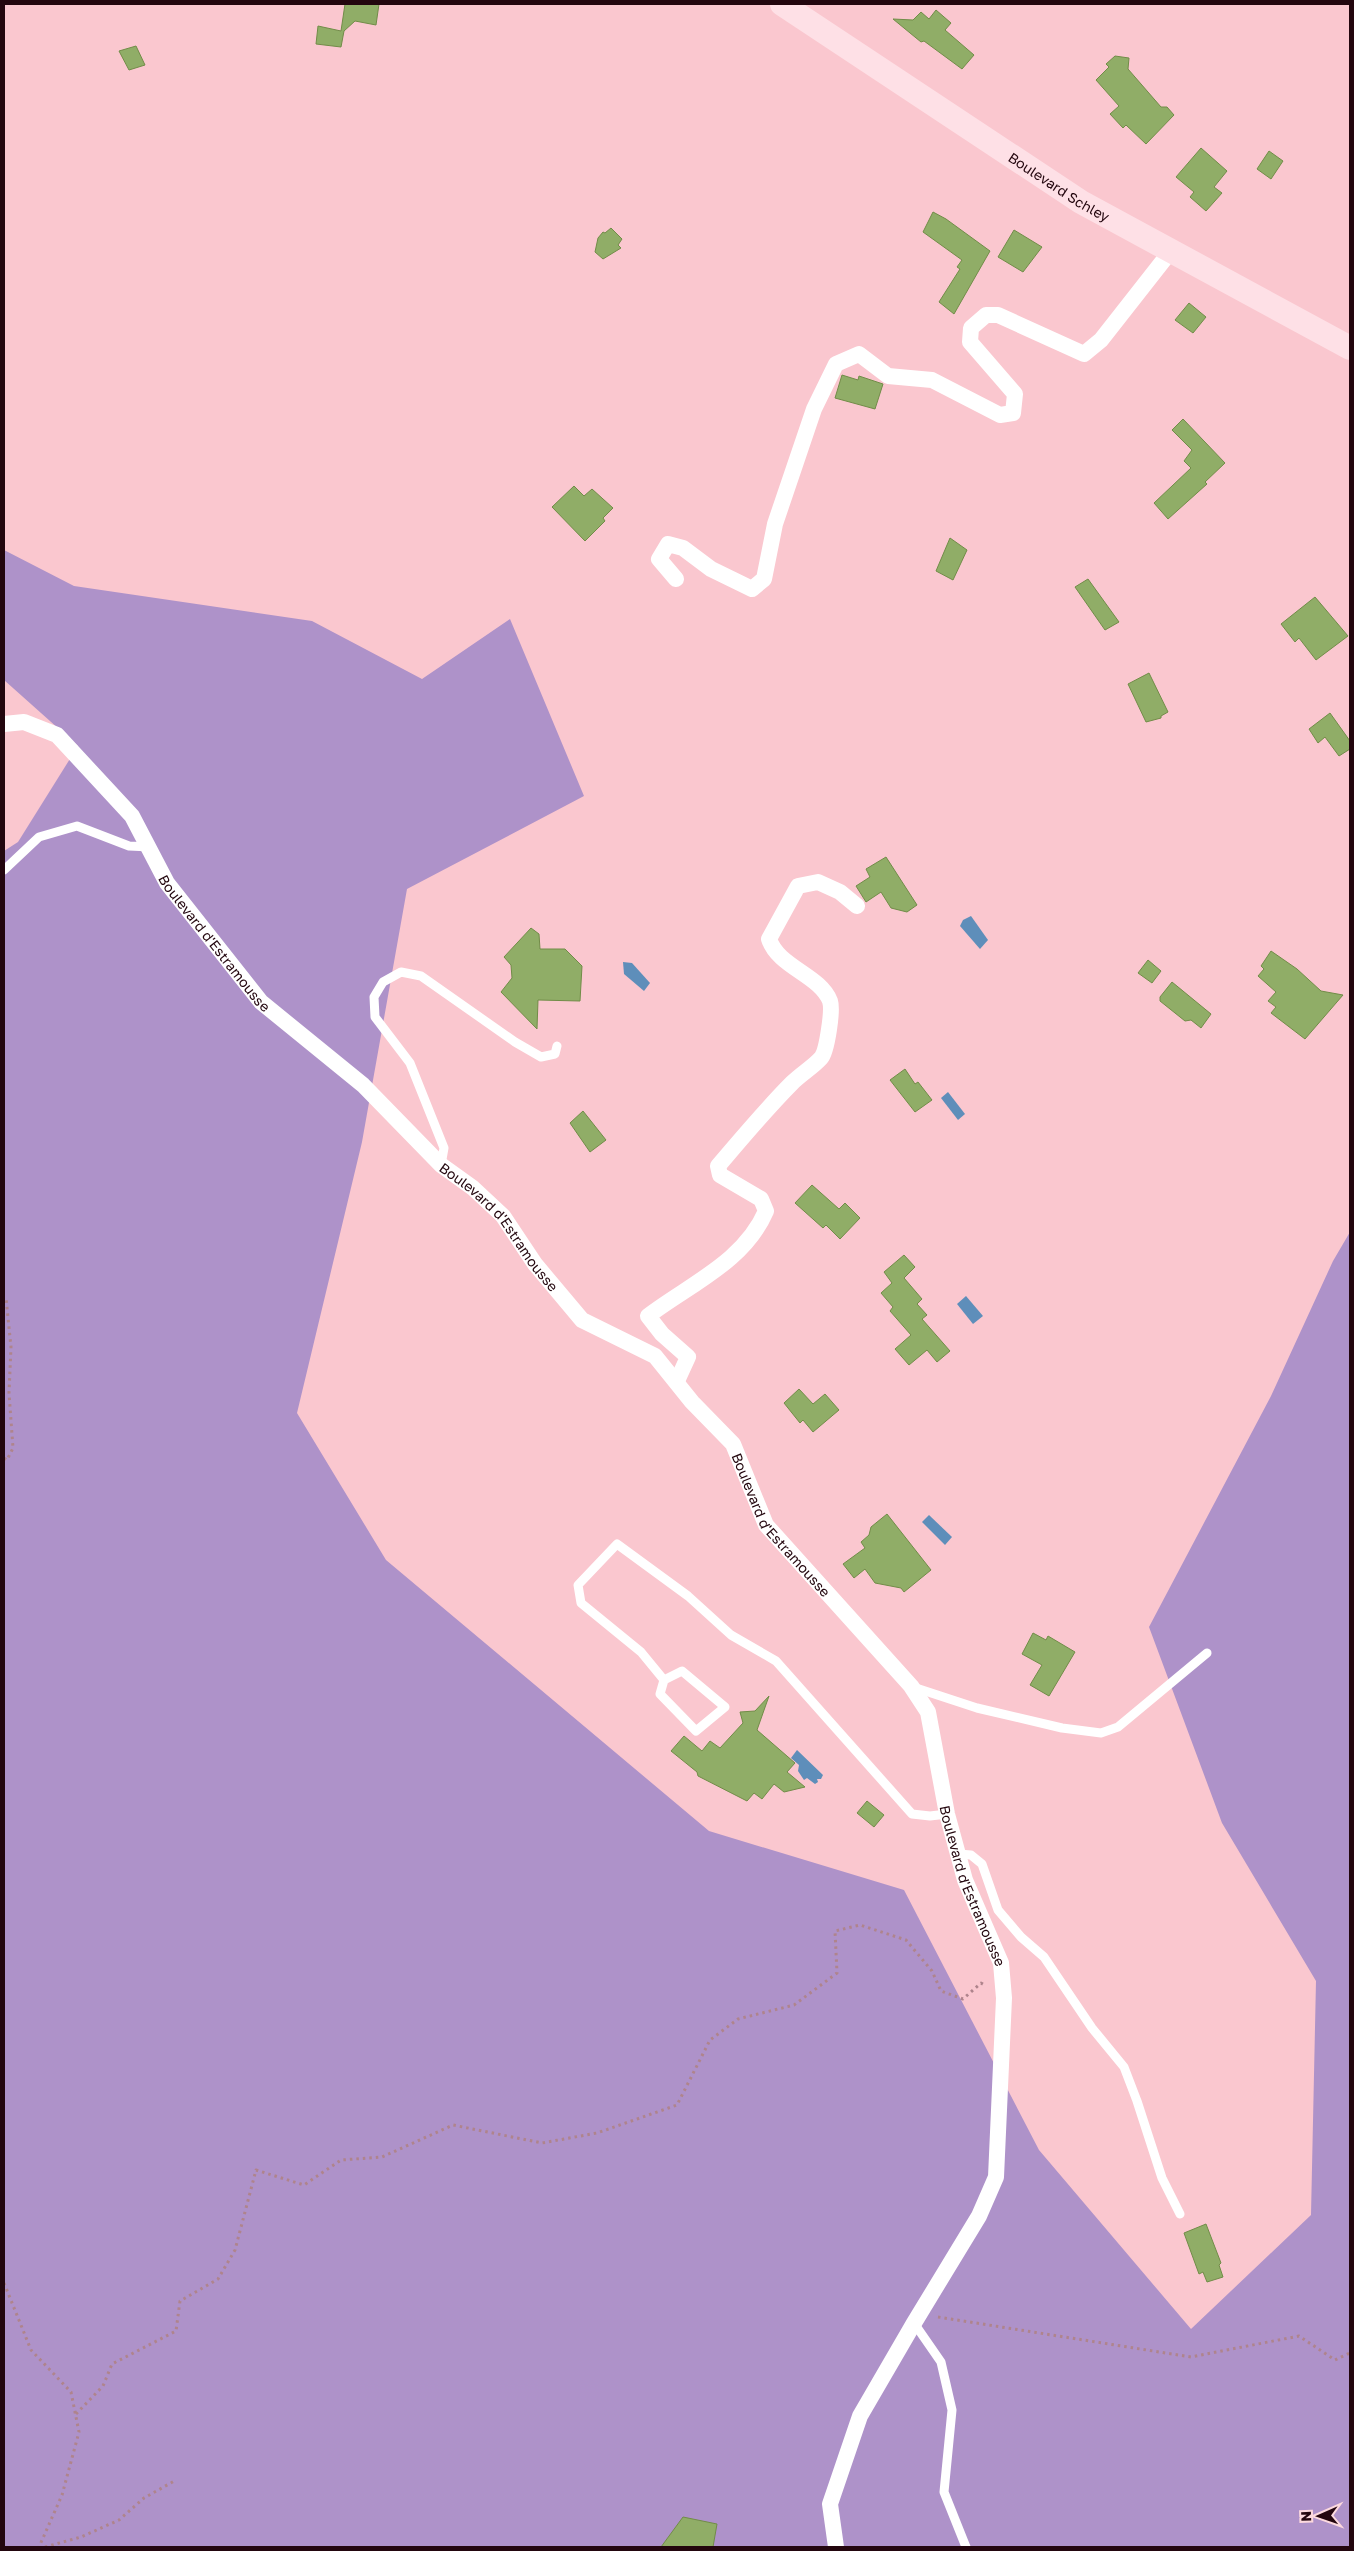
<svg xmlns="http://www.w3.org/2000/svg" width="1354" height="2551" viewBox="0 0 1354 2551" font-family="'Golos Text',sans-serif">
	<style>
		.forest { fill: #ae92c9 }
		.water { fill: #5e8eba }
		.building { fill: #90ad67; stroke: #718c48 }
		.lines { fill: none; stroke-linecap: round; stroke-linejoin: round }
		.path { stroke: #af848c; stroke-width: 3; stroke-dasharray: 2.5 4; stroke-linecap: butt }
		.service { stroke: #fff; stroke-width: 9 }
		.minor { stroke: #fff; stroke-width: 16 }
		.secondary { stroke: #fee0e6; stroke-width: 24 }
		.labels { text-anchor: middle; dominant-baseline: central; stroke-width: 4; stroke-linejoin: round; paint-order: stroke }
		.street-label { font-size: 14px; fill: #23060e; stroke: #fcd9de }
	</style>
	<rect width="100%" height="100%" fill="#fac7cf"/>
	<polygon class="forest" points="4,550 74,586 312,621 422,679 510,619 584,796 407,889 362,1142 297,1413 386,1560 709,1831 904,1890 1039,2150 1191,2329 1311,2215 1316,1981 1222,1823 1149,1627 1271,1396 1333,1261 1350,1232 1350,2547 4,2547 4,851 18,842 78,746 4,680"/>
	<g class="water">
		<polygon points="971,916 988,940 980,949 960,926 963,920"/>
		<polygon points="623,962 632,963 650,983 644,991 624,974"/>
		<polygon points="948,1092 965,1114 958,1120 941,1098"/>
		<polygon points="966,1296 983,1316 973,1324 957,1304"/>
		<polygon points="929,1515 952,1537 945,1545 922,1522"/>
		<polygon points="797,1750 823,1775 821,1779 817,1779 818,1782 815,1784 807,1778 804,1780 798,1771 799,1765 791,1758"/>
	</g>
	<g class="building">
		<polygon points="345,4 379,4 376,25 355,21 344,31 341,47 316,44 318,26 341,31"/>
		<polygon points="936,10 951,23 945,30 974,55 962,69 924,41 921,42 893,19 913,20 921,12 929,19"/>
		<polygon points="136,46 145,65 129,70 119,51"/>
		<polygon points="1115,56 1129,58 1128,69 1161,107 1167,107 1174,115 1146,144 1126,125 1123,128 1110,114 1119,106 1096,80 1109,67 1106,64"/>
		<polygon points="1201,148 1227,171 1214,187 1222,193 1206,211 1190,197 1194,192 1176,177"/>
		<polygon points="1269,151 1283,161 1271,179 1257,169"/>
		<polygon points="933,212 946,219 990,251 954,314 939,302 960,269 957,267 962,260 923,232"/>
		<polygon points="611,228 622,239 618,245 621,248 603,259 595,252 598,238 603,232 605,233"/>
		<polygon points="1014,230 1042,247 1023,272 998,257"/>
		<polygon points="1189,303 1206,317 1193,333 1175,320"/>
		<polygon points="842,375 858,380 859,376 883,384 875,409 835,398"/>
		<polygon points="1183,419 1225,463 1205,482 1207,484 1168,519 1154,503 1191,468 1184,461 1192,450 1172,430"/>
		<polygon points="574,486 584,496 592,489 613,508 603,518 605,521 585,541 552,507"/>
		<polygon points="950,538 967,550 953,580 936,571"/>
		<polygon points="1088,579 1119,622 1105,630 1075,587"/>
		<polygon points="1315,597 1348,636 1316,660 1299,638 1295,642 1281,624"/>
		<polygon points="1149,673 1168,712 1161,716 1161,718 1146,722 1128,684"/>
		<polygon points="1330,713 1350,741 1350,749 1339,756 1325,737 1318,743 1309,729"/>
		<polygon points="886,857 917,905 907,912 891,908 881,892 866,902 856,886 870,877 866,869"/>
		<polygon points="531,928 539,934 540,949 565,949 582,966 580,1001 538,1000 537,1029 501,992 512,978 511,965 504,957"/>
		<polygon points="1271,951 1297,969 1321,991 1343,995 1305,1039 1271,1013 1276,1007 1268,1001 1276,992 1258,976 1264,969 1261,966"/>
		<polygon points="1148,960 1161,971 1152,983 1138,973"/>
		<polygon points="1172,982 1211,1014 1201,1028 1191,1020 1185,1021 1160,1001 1160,997"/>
		<polygon points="905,1069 915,1084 918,1082 932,1100 915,1112 890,1080"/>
		<polygon points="583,1111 606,1140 590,1152 570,1123"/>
		<polygon points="812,1185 839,1209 845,1203 860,1218 840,1239 826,1225 823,1228 795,1203"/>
		<polygon points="904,1255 915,1267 904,1278 922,1299 917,1304 927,1315 922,1319 950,1351 937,1362 927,1350 909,1365 895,1349 911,1335 890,1311 893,1307 881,1293 892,1283 884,1272"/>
		<polygon points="799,1389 813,1404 825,1394 839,1410 813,1432 803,1420 800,1423 784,1403"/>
		<polygon points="887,1514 931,1570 904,1592 901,1588 875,1583 865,1569 854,1578 843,1564 865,1548 861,1542 869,1535 871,1527"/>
		<polygon points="1033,1633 1046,1640 1048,1636 1075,1652 1049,1696 1030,1685 1042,1665 1022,1654"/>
		<polygon points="769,1696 757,1730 795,1763 787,1772 805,1787 784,1792 774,1784 762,1799 754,1793 747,1801 698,1776 697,1772 671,1751 684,1736 702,1751 710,1741 720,1748 743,1723 740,1712 755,1711"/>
		<polygon points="867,1801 884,1815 874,1827 857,1813"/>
		<polygon points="1206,2224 1221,2263 1219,2265 1223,2277 1207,2282 1203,2272 1199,2274 1184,2233"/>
		<polygon points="683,2517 717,2524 713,2547 661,2547"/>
	</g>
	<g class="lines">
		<g class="path">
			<polyline points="4,1458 7,1460 13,1448 9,1393 11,1347 6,1298"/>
			<polyline points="4,2283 31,2350 71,2392 79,2432 62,2495 39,2547"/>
			<polyline points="938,2317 1191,2357 1299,2336 1335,2360 1350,2353"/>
			<polyline points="76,2414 103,2386 112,2364 176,2331 180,2301 218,2279 235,2250 256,2170 304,2185 341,2160 382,2157 453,2125 542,2143 597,2133 677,2105 710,2040 738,2019 794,2005 837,1973 835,1931 860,1925 906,1940 932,1971 941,1991 963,1999 981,1983 986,1986"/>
			<polyline points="45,2547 81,2537 119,2520 144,2498 176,2480"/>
		</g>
		<g class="service">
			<polyline points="4,870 39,837 77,826 129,846 150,847"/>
			<polyline points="441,1165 444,1148 410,1063 375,1017 374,997 383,982 401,972 421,976 515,1042 541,1057 555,1054 557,1046"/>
			<polyline points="664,1680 682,1671 725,1707 696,1731 660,1694 664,1680 641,1652 581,1603 578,1585 617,1544 688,1596 731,1635 776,1661 912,1814 930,1816 947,1814"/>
			<polyline points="913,1687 977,1708 1062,1728 1101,1733 1118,1727 1207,1653"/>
			<polyline points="959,1854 971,1855 982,1864 998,1910 1021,1937 1044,1957 1092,2028 1124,2067 1137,2101 1162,2178 1180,2214"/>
			<polyline points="914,2323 941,2362 952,2410 944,2492 966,2547"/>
		</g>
		<g class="minor">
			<polyline points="676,579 659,559 668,544 683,548 711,569 752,589 764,579 775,524 814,409 836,364 859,354 888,376 932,380 1000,415 1013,413 1015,394 970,342 971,328 986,315 998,315 1084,354 1101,340 1170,252"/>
			<path id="s1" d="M4,724L24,722L57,735L132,816L167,883L261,1002L363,1085L441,1165L473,1188L503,1216L535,1264L582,1320L655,1356L692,1402L733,1444L766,1525L911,1686L928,1712L947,1814L965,1880L1001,1963L1004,1998L996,2177L979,2216L914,2323L860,2416L830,2504L836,2547"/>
			<path d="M677,1381L688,1357L662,1334L648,1316C690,1284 744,1262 766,1211L761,1199L720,1175L718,1166C742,1138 766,1109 792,1083C801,1074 813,1067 821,1058C827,1051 833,1010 830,1001C820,975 778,967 769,939L798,886L818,882L840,892L857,906"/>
		</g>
		<path class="secondary" id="s2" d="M782,4L1081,202L1350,348"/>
	</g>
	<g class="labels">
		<g class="street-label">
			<text stroke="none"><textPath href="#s2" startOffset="332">Boulevard Schley</textPath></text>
			<text stroke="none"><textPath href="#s1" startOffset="318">Boulevard d'Estramousse</textPath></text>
			<text stroke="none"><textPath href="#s1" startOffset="722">Boulevard d'Estramousse</textPath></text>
			<text stroke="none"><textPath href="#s1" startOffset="1142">Boulevard d'Estramousse</textPath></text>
			<text stroke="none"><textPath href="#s1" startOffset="1562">Boulevard d'Estramousse</textPath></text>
		</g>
	</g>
	<rect width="1354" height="2551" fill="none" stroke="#23060e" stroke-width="10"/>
	<g transform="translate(1319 2516) rotate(268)" stroke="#fcd9de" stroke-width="4" paint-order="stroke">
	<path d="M0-4L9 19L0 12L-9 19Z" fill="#23060e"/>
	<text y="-8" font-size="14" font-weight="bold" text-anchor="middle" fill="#23060e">N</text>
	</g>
</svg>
